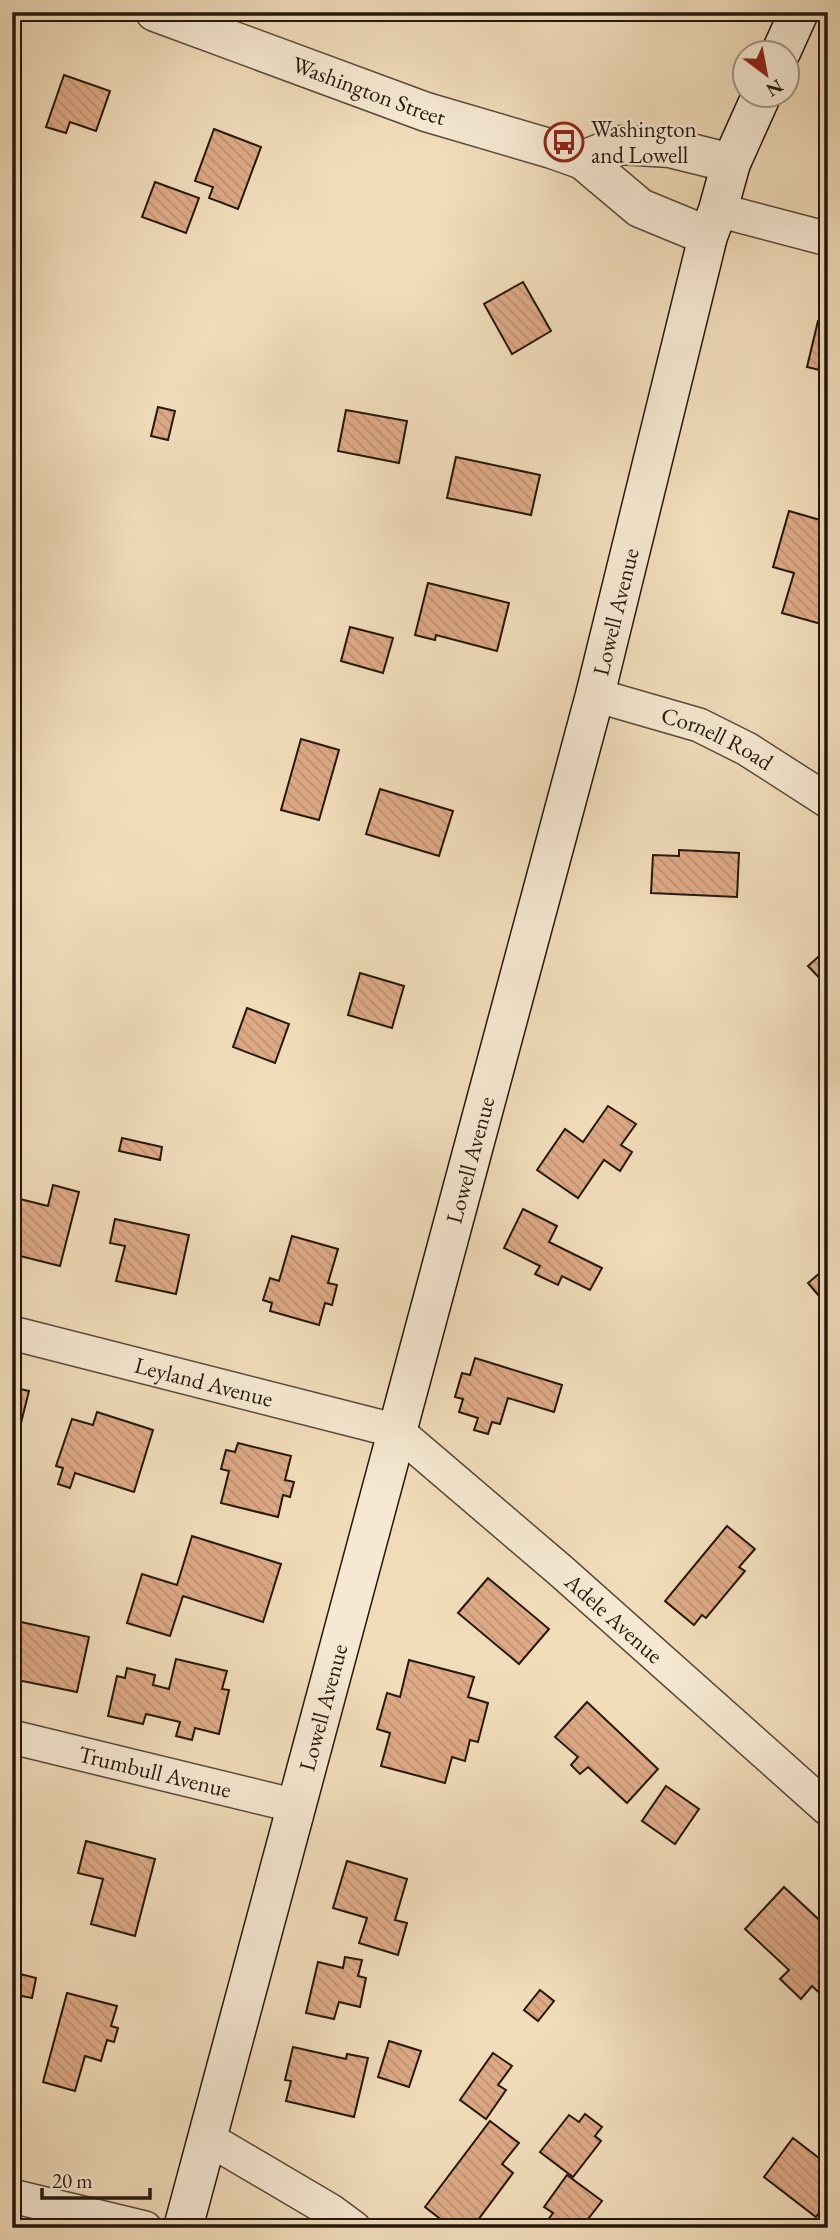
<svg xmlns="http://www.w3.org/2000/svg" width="840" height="2240" viewBox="0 0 840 2240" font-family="'EB Garamond',serif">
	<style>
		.building { fill: url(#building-back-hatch); stroke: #25180d; stroke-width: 2 }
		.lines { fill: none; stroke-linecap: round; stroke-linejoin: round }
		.minor-casing { stroke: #584938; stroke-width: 36 }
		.tertiary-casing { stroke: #584938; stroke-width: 41 }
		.secondary-casing { stroke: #25180d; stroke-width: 41 }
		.minor { stroke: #f6e8d2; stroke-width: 33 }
		.tertiary { stroke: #f6e8d2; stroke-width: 38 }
		.secondary { stroke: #f6e8d2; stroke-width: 38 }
		.labels { text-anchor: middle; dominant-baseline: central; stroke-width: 5; stroke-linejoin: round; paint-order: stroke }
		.street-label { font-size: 23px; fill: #25180d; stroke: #f6e8d2 }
		.poi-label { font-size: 23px; fill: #25180d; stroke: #f6e8d2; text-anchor: start }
	</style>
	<defs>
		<pattern id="building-back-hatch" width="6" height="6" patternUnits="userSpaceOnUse" patternTransform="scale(1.75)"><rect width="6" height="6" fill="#deaa86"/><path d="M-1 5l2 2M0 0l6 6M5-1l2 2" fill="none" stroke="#be9272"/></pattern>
	</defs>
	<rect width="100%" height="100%" fill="#f1dcba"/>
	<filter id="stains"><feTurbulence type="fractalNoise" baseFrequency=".00286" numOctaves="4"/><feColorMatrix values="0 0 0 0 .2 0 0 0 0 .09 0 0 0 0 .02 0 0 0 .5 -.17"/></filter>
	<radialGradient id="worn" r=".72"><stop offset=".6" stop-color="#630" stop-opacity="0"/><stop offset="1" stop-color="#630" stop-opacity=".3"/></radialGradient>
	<g class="building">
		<polygon points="64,75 110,91 96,131 70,122 66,133 46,127"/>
		<polygon points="214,129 261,147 238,209 209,198 213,187 195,181"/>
		<polygon points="155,182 199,198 186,233 142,217"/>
		<polygon points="523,282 551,331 512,354 484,304"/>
		<polygon points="818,321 828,323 828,372 807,367"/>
		<polygon points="158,407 175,411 168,440 151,436"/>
		<polygon points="346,410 407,421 399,463 338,451"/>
		<polygon points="456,457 540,475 531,515 447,498"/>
		<polygon points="789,511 827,522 825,528 828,529 828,626 782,613 794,573 773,567"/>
		<polygon points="428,583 509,603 497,651 436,635 435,640 415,635"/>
		<polygon points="350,627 393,638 383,673 341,661"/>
		<polygon points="301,739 339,750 319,820 281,810"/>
		<polygon points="380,789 453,811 439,856 366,834"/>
		<polygon points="679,850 739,853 737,897 651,893 653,855 679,856"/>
		<polygon points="828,948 828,987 808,966"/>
		<polygon points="360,973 404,986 392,1028 348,1015"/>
		<polygon points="247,1008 289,1024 275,1063 233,1047"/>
		<polygon points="608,1106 636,1124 621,1145 632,1152 620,1171 604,1160 578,1198 537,1170 565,1129 583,1142"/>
		<polygon points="122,1138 162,1147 160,1160 119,1151"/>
		<polygon points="53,1185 79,1192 60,1266 12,1254 12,1197 48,1206"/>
		<polygon points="523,1209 557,1226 549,1242 602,1268 590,1290 562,1276 558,1285 535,1274 540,1266 504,1248"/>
		<polygon points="115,1219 189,1235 176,1294 116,1281 125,1246 110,1243"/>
		<polygon points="292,1236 338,1249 328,1283 337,1285 332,1305 325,1303 319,1325 270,1311 272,1303 263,1300 270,1278 279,1281"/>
		<polygon points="828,1266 828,1300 825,1303 808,1283"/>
		<polygon points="475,1358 562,1385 554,1412 508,1398 500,1424 492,1422 488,1434 474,1430 478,1418 459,1412 463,1399 455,1397 462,1373 470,1375"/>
		<polygon points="12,1387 29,1391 17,1439 12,1437"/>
		<polygon points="97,1412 153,1430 134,1492 75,1473 70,1488 58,1484 63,1468 56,1466 72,1419 93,1425"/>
		<polygon points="238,1443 291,1456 285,1480 294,1482 290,1497 283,1495 278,1517 221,1503 229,1471 221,1469 226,1450 235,1452"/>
		<polygon points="727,1526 755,1549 739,1567 745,1571 706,1618 702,1615 694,1625 665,1601"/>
		<polygon points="192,1536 281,1564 263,1622 183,1596 170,1636 127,1623 142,1574 177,1585"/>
		<polygon points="488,1578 549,1629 519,1664 458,1613"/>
		<polygon points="12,1620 89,1637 77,1692 12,1679"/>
		<polygon points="176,1659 227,1671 222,1689 229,1690 219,1734 195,1728 192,1740 176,1736 180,1722 146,1714 143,1724 108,1716 117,1676 125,1678 127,1668 155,1675 153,1685 169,1689"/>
		<polygon points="409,1660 474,1677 468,1697 488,1703 478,1742 470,1740 465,1761 452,1757 445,1783 381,1766 390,1733 377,1729 387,1693 400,1697"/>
		<polygon points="587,1702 658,1769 627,1803 588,1767 580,1774 571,1765 578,1757 555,1737"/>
		<polygon points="666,1786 699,1809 675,1844 642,1821"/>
		<polygon points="86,1841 155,1859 135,1936 91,1924 103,1879 78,1873"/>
		<polygon points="347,1861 407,1879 395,1920 407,1923 398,1955 359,1943 367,1918 333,1908"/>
		<polygon points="784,1887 828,1928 828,2001 812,1986 801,1999 780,1979 789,1970 745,1929"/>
		<polygon points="345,1957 362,1960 358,1976 366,1978 360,2007 339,2002 334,2019 306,2013 318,1962 343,1968"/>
		<polygon points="12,1972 36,1978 32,1998 12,1994"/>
		<polygon points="540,1990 554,2001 538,2021 524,2010"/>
		<polygon points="67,1993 117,2006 111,2026 118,2028 114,2042 107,2040 101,2061 85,2056 75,2091 43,2082"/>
		<polygon points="389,2041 421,2051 409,2087 378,2077"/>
		<polygon points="293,2047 346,2059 347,2054 368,2058 354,2117 286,2101 291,2081 285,2080"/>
		<polygon points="493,2053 512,2066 498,2085 506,2090 486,2119 460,2100"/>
		<polygon points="585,2114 602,2127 595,2136 601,2141 573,2177 540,2152 569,2115 579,2122"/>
		<polygon points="490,2121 519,2143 502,2164 513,2173 472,2228 452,2228 425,2207"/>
		<polygon points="793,2138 828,2165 828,2201 816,2217 764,2177"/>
		<polygon points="567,2175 602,2201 581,2228 542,2228 553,2213 544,2207"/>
	</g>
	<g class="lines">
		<defs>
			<g id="minor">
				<polyline points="718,210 828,239"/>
				<path id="s1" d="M595,695L699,725L747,749L828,801"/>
				<path id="s2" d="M12,1333L397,1431L561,1571L828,1809"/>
				<path id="s3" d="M12,1737L296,1806"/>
				<polyline points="207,2138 331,2211 354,2228"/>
				<polyline points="12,2196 145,2228"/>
			</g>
			<g id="tertiary">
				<path id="s4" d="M155,12L426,112L552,149L583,160L640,208L708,236"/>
				<polyline points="583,160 621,145 670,148 731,163"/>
			</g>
			<g id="secondary">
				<polyline points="781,52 799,12"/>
				<path id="s5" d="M183,2228L595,695L708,236L718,210L731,163L762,94"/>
			</g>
		</defs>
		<use href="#minor" class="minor-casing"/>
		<use href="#tertiary" class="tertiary-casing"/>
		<use href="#secondary" class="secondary-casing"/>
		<use href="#minor" class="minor"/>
		<use href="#tertiary" class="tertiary"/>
		<use href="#secondary" class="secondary"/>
	</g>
	<defs>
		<symbol id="bus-ring" viewBox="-11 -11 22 22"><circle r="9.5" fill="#f6e8d2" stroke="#8f2418" stroke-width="1.5"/><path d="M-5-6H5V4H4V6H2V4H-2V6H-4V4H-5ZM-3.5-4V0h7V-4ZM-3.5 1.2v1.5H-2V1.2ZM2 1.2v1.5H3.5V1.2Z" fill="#8f2418"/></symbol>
	</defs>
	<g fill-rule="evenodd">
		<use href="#bus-ring" x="542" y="120" width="44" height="44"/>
	</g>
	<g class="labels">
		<g class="street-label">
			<text stroke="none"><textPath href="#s4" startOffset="228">Washington Street</textPath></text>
			<text stroke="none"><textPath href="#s5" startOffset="1673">Lowell Avenue</textPath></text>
			<text stroke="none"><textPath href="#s1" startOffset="130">Cornell Road</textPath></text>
			<text stroke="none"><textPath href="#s5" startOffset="1106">Lowell Avenue</textPath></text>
			<text stroke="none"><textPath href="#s2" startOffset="198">Leyland Avenue</textPath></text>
			<text stroke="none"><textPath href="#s2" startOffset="684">Adele Avenue</textPath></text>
			<text stroke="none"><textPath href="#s5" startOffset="539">Lowell Avenue</textPath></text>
			<text stroke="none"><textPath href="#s3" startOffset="147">Trumbull Avenue</textPath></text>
		</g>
		<g class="poi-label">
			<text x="591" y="129">Washington<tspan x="591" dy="26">and Lowell</tspan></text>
		</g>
	</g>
	<rect width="840" height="2240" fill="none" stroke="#f1dcba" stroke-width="42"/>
	<rect x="14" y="14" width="812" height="2212" fill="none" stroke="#25180d" stroke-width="3.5"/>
	<rect x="21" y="21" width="798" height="2198" fill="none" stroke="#25180d" stroke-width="2"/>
	<g transform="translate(766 74) rotate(148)"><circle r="33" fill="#f6e8d2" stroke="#a29583" stroke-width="2"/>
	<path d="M0-5L12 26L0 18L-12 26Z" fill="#8f2418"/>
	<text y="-10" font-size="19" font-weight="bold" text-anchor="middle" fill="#25180d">N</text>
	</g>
	<path d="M42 2188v10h108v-10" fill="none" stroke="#25180d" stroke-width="3.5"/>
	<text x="52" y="2188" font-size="21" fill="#25180d" stroke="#f6e8d2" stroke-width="5" paint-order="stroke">20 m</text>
	<rect width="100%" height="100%" filter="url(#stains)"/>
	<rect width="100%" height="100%" fill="url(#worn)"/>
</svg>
